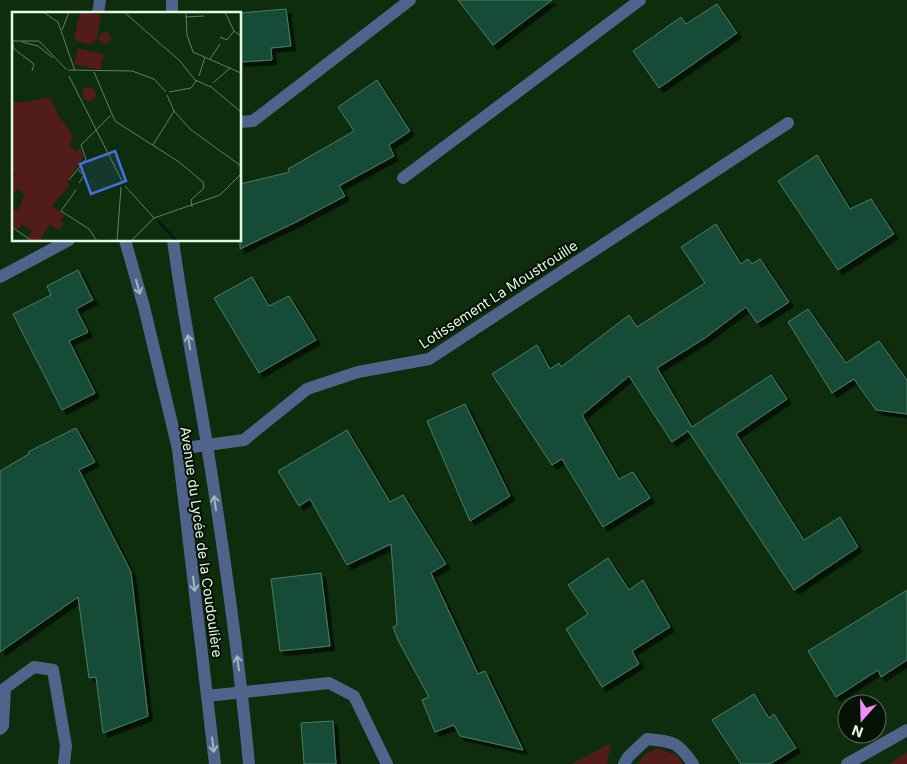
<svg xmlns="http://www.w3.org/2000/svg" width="907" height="764" viewBox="0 0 907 764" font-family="Inter,sans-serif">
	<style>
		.green { fill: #521c1b }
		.building { fill: #174c37; stroke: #4b7d66; filter: url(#shadow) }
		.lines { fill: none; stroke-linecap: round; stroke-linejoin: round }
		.minor { stroke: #50648b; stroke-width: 12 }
		.oneway { stroke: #a2b6bc }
		.labels { text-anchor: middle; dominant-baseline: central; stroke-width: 4; stroke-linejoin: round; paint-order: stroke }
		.street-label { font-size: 14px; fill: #e6f9e5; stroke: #051205 }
		.inset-river { fill: none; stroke: #001517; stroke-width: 2.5 }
		.inset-road { fill: none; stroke: #647f63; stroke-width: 1 }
		.view { fill: #4570db; fill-opacity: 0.15; stroke: #4570db; stroke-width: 2.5 }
		.inset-edge { fill: none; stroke: #e6f9e5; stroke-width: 2.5 }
	</style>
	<defs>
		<filter id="shadow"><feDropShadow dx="4.5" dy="4.5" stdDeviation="0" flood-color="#0009"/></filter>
	</defs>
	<rect width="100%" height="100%" fill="#0d2d0d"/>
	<g class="green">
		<polygon points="611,743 607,764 571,764"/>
		<polygon points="658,748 678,756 683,764 638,764 644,755"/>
		<polygon points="907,752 907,764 889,764"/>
	</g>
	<g class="building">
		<polygon points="458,0 552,0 493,45"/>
		<polygon points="717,4 737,33 659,88 633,51 681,17 686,24"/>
		<polygon points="286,9 291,46 271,48 272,60 240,62 240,13"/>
		<polygon points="377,80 410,131 389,145 394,156 339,186 345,196 296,222 240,249 240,184 290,172 288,169 354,131 338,107"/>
		<polygon points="817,155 850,209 871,199 894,234 838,270 778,181"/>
		<polygon points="716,224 741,264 748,259 752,264 760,259 789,302 757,323 746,307 705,338 657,368 692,427 771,375 787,399 736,434 804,540 840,517 858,547 794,590 688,431 672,442 629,376 582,415 619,479 633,472 650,498 603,527 562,459 552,465 492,374 537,345 550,369 559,363 561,367 629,315 637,327 705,283 681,247"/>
		<polygon points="78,270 93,300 76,309 88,332 69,341 95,393 62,410 13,314 51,295 47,286"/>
		<polygon points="252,277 269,306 289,296 316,340 259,373 214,298"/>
		<polygon points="808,309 846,363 879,341 907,380 907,414 876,410 854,379 832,393 788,322"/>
		<polygon points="465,404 510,496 470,521 427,421"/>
		<polygon points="76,428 95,462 79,470 131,572 148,716 103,733 96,677 89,678 78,597 0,652 0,471 29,454 28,452"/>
		<polygon points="347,430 390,502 403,495 446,564 431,573 478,674 485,671 523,750 460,736 454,725 435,732 422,700 429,697 398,640 393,627 397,625 391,544 347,565 310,499 299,506 278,471"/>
		<polygon points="608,558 629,590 643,580 670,627 632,651 639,664 602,687 566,629 588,614 568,585"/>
		<polygon points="321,573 330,646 280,651 271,579"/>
		<polygon points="907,590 907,660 881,677 878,670 836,697 808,651"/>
		<polygon points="754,694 769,718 774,714 796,748 770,764 741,764 712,720"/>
		<polygon points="333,721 336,764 304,764 301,723"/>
	</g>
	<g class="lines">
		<g class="minor">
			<polyline points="98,14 100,0"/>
			<polyline points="172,14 172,0"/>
			<polyline points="240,122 253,121 410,0"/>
			<polyline points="403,178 640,0"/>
			<polyline points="125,240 144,307 178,449 215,764"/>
			<path d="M173,240C182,309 196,377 207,445C224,551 239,657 249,764"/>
			<polyline points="0,277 69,240"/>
			<polyline points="178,449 244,440 307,389 358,372 429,359 788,123"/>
			<polyline points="207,696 329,683 354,696 387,764"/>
			<polyline points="0,729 3,726 5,688 34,667 53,670 66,746 64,764"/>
			<path d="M624,764L628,757L647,739C674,742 677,741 693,764"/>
			<polyline points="847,764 907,730"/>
		</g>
	</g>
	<defs><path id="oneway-shaft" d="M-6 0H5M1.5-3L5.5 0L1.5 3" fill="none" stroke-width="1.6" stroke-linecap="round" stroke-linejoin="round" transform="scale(1.25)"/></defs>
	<g class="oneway">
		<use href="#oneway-shaft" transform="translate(138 287) rotate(74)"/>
		<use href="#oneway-shaft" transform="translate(189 342) rotate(-100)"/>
		<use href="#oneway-shaft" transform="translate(215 503) rotate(-98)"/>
		<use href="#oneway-shaft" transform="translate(194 584) rotate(83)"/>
		<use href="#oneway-shaft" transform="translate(238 663) rotate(-98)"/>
		<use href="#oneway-shaft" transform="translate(213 745) rotate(83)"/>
	</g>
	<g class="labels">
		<g class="street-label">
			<text transform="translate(498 294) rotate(-33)">Lotissement La Moustrouille</text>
			<text transform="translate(202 542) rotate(82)">Avenue du Lycée de la Coudoulière</text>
		</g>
	</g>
	<g transform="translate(12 12)">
		<rect width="229" height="229" fill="#0d2d0d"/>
		<path d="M68,0L89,3L85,27L78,33L62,28ZM87 26a6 6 0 1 1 12 0a6 6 0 1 1-12 0ZM66,36L92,42L88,58L62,52ZM70 82a7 7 0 1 1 14 0a7 7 0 1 1-14 0ZM38,85L46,103L61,123L58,134L63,140L68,136L72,145L55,169L58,173L40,194L53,203L48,209L52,212L47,218L38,212L28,229H21L16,225L20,219L10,213L6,217L0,214V197L6,198L13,182L6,177L0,184V165L6,164L0,160V89L10,91Z" fill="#521c1b"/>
		<path class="inset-river" d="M145,208L165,229"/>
		<path class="inset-road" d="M31,0L46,10L63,59M112,0L168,49L183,68L199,75M174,0L175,23L181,40L229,61M213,0L222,19L229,24M173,5L192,4M50,18L57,0M208,25L215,28L222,19M0,29H27L55,58M0,29L2,37L22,52L20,59M10,30L26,34L41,46M198,47L208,32M56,58L120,59L142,67L154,80M82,60L103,109L167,150L191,170L192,176L179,188L180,195M57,64L111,171M187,64L193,45M201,71L218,56M198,74L229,100M157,80L179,76L185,68M155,83L162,99L178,117L229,154M141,133L162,99M65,157L72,163L67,171M57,168L74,147L69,133L99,103M113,174L142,206M64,178L49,199L77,217L85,229M0,215L20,229M105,229L109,175M119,229L142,206L208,183L229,162"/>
		<path class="view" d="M103,139L114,169L79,182L68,152Z"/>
		<rect width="229" height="229" class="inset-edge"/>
	</g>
	<g transform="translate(862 719) rotate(200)"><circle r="24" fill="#051205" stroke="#5f6e5f"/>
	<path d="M0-4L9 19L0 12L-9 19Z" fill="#ee8cf8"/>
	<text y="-8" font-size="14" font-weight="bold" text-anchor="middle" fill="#e6f9e5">N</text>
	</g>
</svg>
